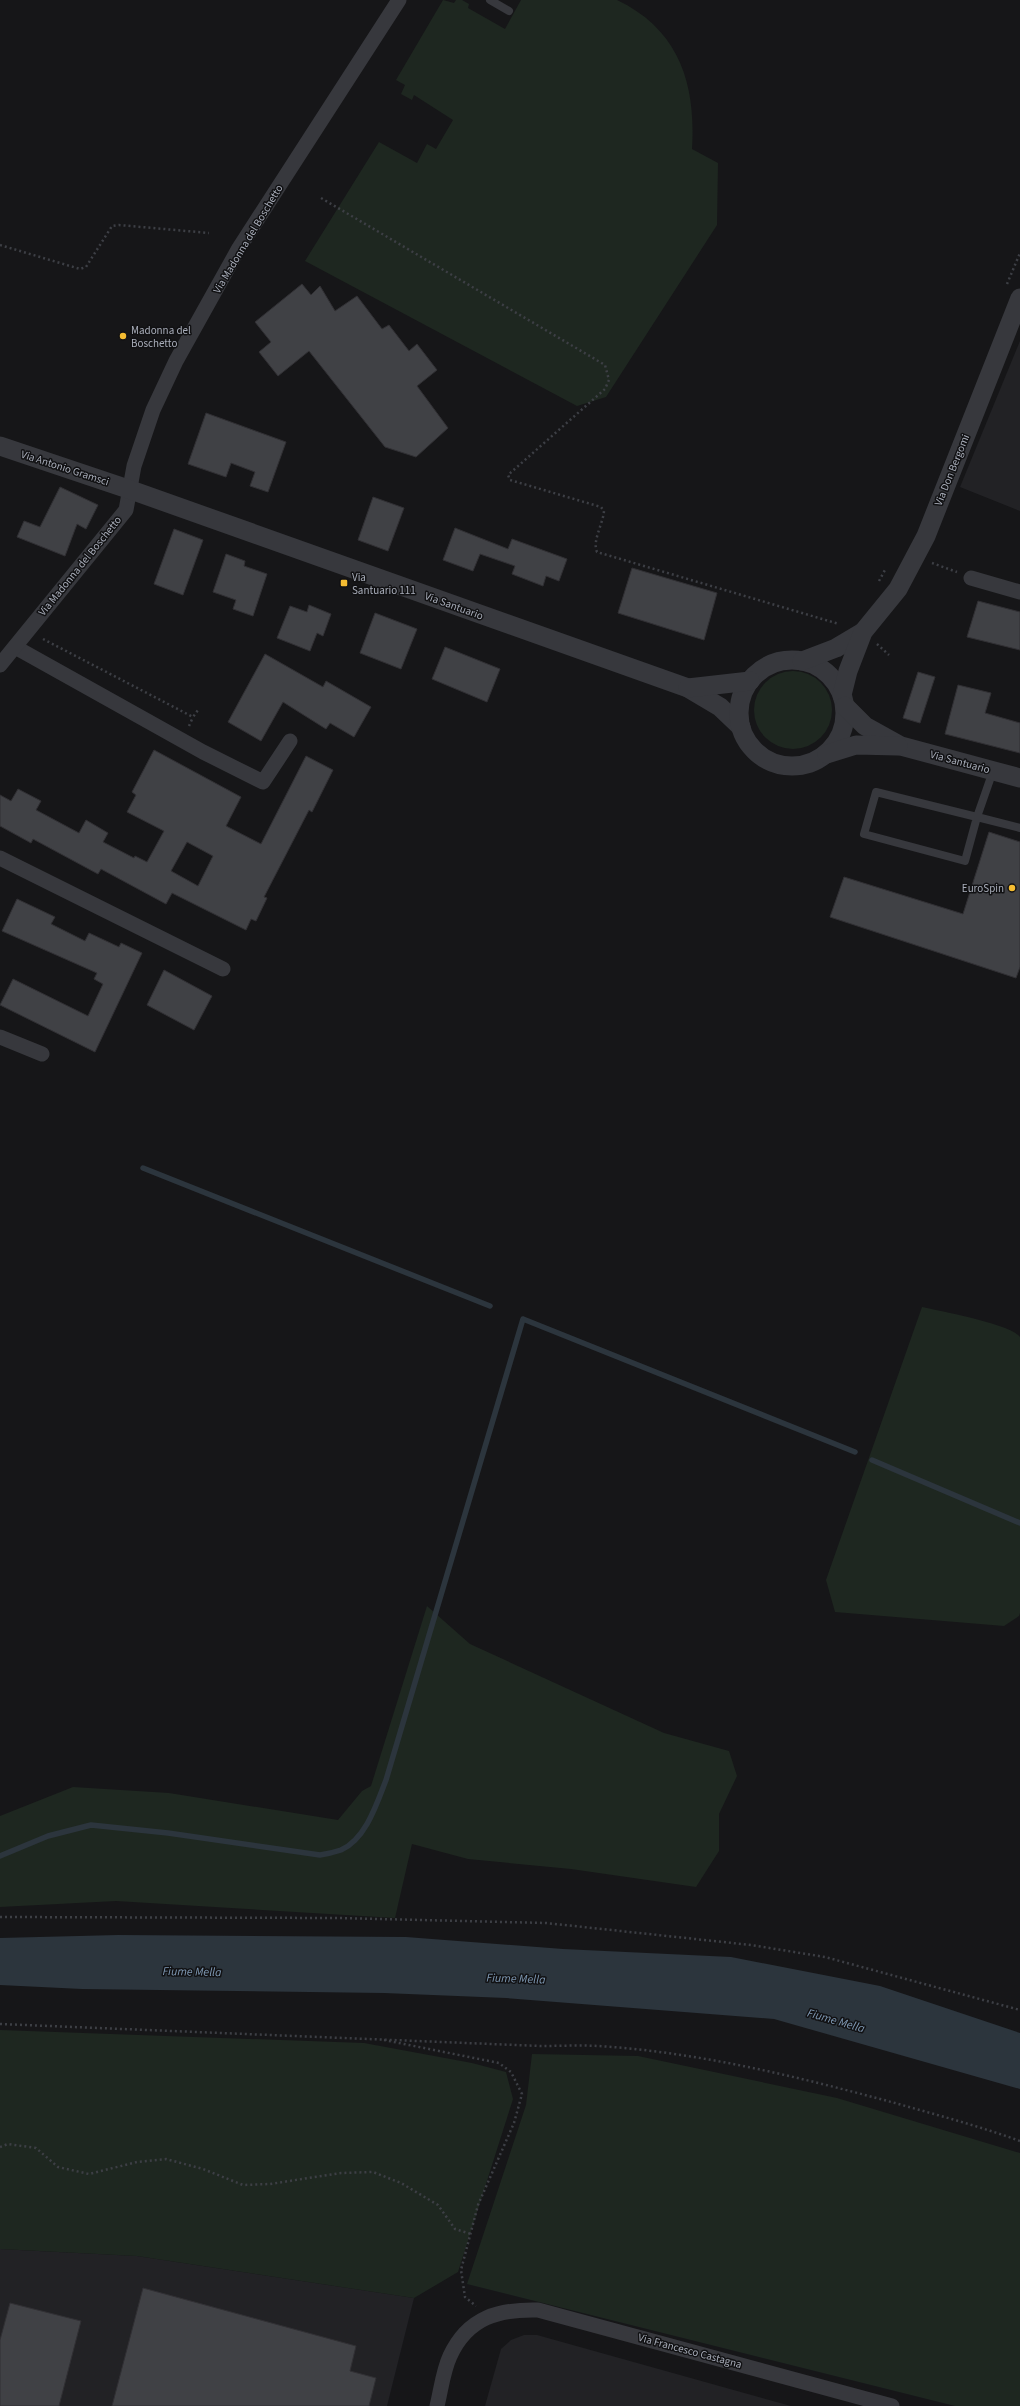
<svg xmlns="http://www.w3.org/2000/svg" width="1020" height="2406" viewBox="0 0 1020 2406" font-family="'Source Sans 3',sans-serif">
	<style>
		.built { fill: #222225 }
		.green { fill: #1e2720 }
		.water { fill: #2c353d }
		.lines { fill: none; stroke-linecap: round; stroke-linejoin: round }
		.stream { stroke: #2c353d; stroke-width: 5.5 }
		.building { fill: #404145; stroke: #313034; fill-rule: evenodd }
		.path { stroke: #3d3f45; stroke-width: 2.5; stroke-dasharray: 2 3; stroke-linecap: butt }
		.service { stroke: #37383d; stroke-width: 8 }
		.minor { stroke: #37383d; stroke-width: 15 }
		.tertiary { stroke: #37383d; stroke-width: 19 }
		.poi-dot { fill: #f4bc32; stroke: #111113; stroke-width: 1.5 }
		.labels { text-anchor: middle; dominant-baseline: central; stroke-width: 3; stroke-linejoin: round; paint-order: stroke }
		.street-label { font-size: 11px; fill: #a8adb9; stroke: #111113 }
		.poi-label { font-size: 11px; fill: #a8adb9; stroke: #111113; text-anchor: start }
		.water-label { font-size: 12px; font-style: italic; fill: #7f99b4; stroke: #111113 }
	</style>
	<rect width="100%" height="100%" fill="#161618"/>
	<g class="built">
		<polygon points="1020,341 1020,511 960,487"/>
		<polygon points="0,2249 137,2256 414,2298 387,2406 0,2406"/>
		<polygon points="524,2335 537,2335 791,2406 485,2406 501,2349 511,2340"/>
	</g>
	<g class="green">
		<path d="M443,0L454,3L456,0H462L469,4L468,8L505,29L521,0H617C680,30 696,85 692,149L718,163L717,225L606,397L577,406L305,261L379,142L417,163L427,144L436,149L453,120L414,95L412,100L401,94L405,85L396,80Z"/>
		<circle cx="793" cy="710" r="39"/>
		<path d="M922,1307C940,1311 1011,1324 1020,1337V1613L1019,1616L1004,1626L835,1612L826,1580Z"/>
		<polygon points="427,1606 470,1644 664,1733 729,1751 737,1776 719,1814 719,1851 696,1887 571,1869 468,1859 412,1844 395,1918 116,1901 0,1907 0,1816 73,1787 169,1793 338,1820 362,1791 371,1786"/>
		<polygon points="0,2030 364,2043 472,2063 506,2072 513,2099 458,2272 414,2298 137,2256 0,2249"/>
		<polygon points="532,2054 638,2056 837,2098 1020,2153 1020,2406 955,2406 467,2284 526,2105"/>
	</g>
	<polygon class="water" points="118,1935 406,1937 563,1949 731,1957 880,1986 1020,2033 1020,2089 774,2019 506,1998 384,1993 82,1989 0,1985 0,1938"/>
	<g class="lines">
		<g class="stream">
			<polyline points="143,1168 490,1306"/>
			<polyline points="872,1460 1020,1523"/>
			<path d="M0,1856L48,1836L91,1825L168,1833L320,1855C327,1854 335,1852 341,1850C366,1839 377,1803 386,1780L523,1319L855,1452"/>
		</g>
	</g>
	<g class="building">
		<polygon points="302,284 311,295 320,286 335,311 357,296 382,329 389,325 409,351 417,344 437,370 417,386 448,428 416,457 385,447 309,351 278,376 259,352 271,342 255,322"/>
		<polygon points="206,413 286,442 268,492 250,486 255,472 231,463 226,477 188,464"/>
		<polygon points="60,487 98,505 86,529 77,524 65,556 17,537 24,521 40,527"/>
		<polygon points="373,497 404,508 388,551 358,540"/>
		<polygon points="455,528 508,549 512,539 567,559 559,581 546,576 543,586 512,574 515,566 480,554 473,571 443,560"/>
		<polygon points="174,529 203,540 183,595 154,584"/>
		<polygon points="226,554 245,561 244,566 267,574 253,616 233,609 236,600 213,592"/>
		<polygon points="632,568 717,593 704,640 618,613"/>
		<polygon points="978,601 1020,612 1020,650 967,637"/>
		<polygon points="309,605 331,614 323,636 317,633 310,651 277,638 290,606 307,612"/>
		<polygon points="375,613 417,629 401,669 360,653"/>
		<polygon points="445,647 500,669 487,702 432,679"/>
		<polygon points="265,654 323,687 326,681 371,707 354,737 330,723 326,729 283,702 261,741 228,722"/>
		<polygon points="918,672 935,677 920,723 903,718"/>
		<polygon points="958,685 991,693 985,713 1020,723 1020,753 945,734"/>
		<path d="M154,750L241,797L226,826L261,844L306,756L333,770L312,812L309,810L264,897L267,898L256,921L251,919L246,930L172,893L166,904L101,869L98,874L33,839L31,843L0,826V795L11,801L18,789L41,801L36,810L79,833L86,820L108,833L103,842L134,858L135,856L147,862L164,831L127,812L136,795L132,792ZM187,842L213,856L198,886L171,871Z"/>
		<polygon points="989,832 1020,842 1020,967 1016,978 830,917 844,877 963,914"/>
		<polygon points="17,899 55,917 51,924 85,941 89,933 119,947 121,943 142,953 95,1052 0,1005 13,979 88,1016 103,984 94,979 97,973 2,931"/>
		<polygon points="164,970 212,996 194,1030 147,1005"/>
		<polygon points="143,2288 356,2346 350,2371 376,2378 369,2406 112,2406"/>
		<polygon points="10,2303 81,2321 59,2406 0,2406 0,2340"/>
	</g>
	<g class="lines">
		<g class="path">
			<path d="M321,198L605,365L609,380L605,389L508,475L510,480L601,507L604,511C603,524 592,541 597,552L839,624"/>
			<polyline points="0,245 80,269 86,267 112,226 119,225 209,233"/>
			<polyline points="1007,284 1020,253"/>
			<polyline points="932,563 957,572"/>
			<polyline points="879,581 885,570"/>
			<polyline points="43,639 193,717 198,710"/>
			<polyline points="877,644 889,655"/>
			<polyline points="189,726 193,717"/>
			<polyline points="0,1917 338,1918 546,1923 751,1945 825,1957 1020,2010"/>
			<path d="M0,2024L540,2046C559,2046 579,2045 598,2046C698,2052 799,2077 895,2103C937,2115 979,2126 1020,2141"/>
			<polyline points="384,2040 499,2063 511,2072 522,2094 514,2123 478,2205 461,2270 465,2297 476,2306"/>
			<polyline points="0,2147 8,2144 36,2148 58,2167 89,2174 137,2162 166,2159 203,2169 243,2185 270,2184 341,2173 373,2172 401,2183 438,2205 455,2229 471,2234"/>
		</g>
		<g class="service">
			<polyline points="490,0 509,11"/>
			<polyline points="993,771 977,817 876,792 864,834 965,861 977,817 1020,828"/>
		</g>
		<g class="minor">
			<polyline points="971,578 1020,592"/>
			<polyline points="15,647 203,752 263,782 290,741"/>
			<polyline points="0,665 126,510 134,466 153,410 176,361 239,248 399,0"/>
			<polyline points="0,858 223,969"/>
			<polyline points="0,1037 42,1054"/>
			<path d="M437,2406C441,2390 443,2371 450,2356C468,2317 499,2309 538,2310L892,2406"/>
		</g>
		<g class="tertiary">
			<polyline points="0,446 131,490 688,688 720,707 741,727"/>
			<circle cx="792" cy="713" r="53"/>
			<polyline points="802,661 836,648 863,632"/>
			<polyline points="688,688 750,681"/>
			<polyline points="842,695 848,671 863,632 898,589 926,536 1020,298"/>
			<polyline points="845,706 865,726 901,746 1020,778"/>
			<polyline points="827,754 856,745 898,746"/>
		</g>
	</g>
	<g class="poi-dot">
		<circle cx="123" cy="336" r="4"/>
		<rect x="340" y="579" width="8" height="8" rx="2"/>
		<circle cx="1012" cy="888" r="4"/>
	</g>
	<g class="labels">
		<g class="street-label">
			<text transform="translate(248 239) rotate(-59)">Via Madonna del Boschetto</text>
			<text transform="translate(65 468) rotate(18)">Via Antonio Gramsci</text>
			<text transform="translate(952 470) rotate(-68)">Via Don Bergomi</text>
			<text transform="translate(80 566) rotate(-51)">Via Madonna del Boschetto</text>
			<text transform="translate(454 606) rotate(20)">Via Santuario</text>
			<text transform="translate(960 762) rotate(15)">Via Santuario</text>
			<text transform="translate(690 2351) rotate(15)">Via Francesco Castagna</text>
		</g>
		<g class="poi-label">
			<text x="131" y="330">Madonna del<tspan x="131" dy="13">Boschetto</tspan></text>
			<text x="352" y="577">Via<tspan x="352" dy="13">Santuario 111</tspan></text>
			<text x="1004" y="888" text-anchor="end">EuroSpin</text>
		</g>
		<g class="water-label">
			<text transform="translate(192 1972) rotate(1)">Fiume Mella</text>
			<text transform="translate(516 1979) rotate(2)">Fiume Mella</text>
			<text transform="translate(836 2021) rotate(16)">Fiume Mella</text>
		</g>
	</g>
</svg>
